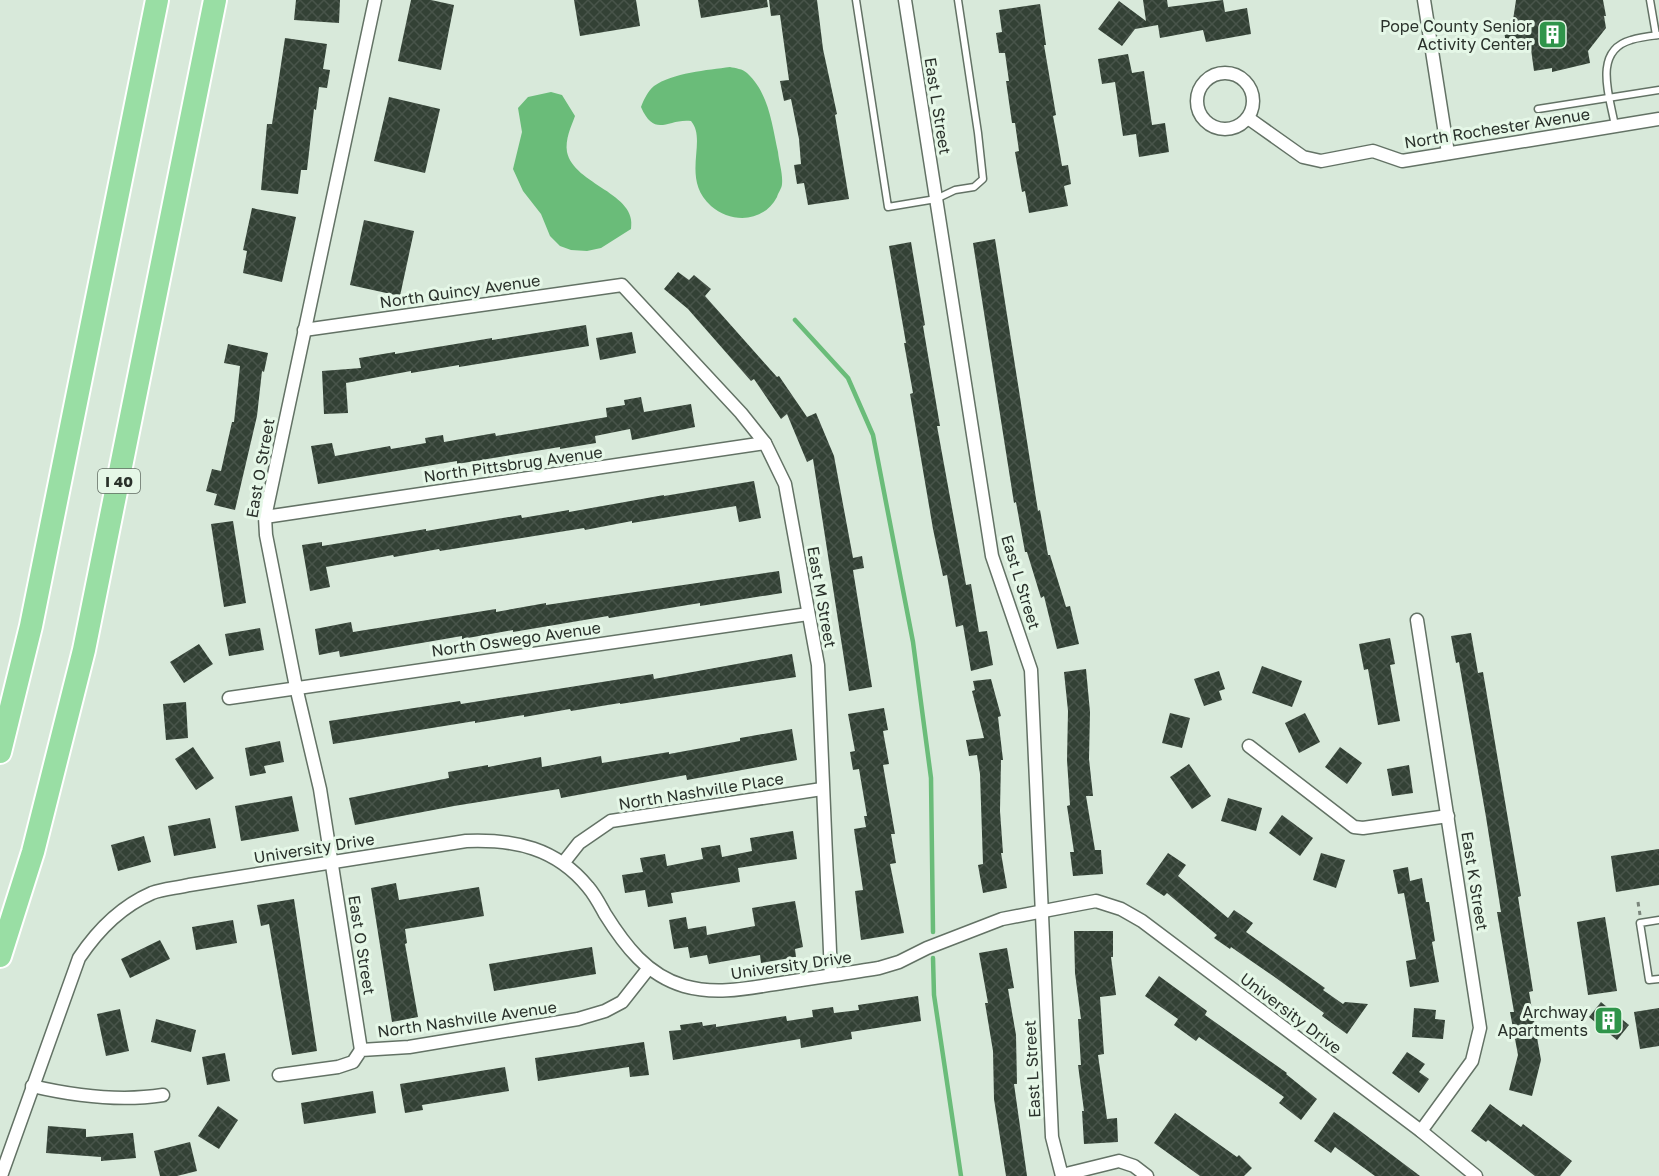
<svg xmlns="http://www.w3.org/2000/svg" width="1659" height="1176" viewBox="0 0 1659 1176" font-family="'Golos Text',sans-serif">
	<style>
		.water { fill: #6abc79 }
		.lines { fill: none; stroke-linecap: round; stroke-linejoin: round }
		.stream { stroke: #6abc79; stroke-width: 4.5 }
		.building { fill: url(#building-cross-hatch) }
		.lane-casing { stroke: #637265; stroke-width: 9 }
		.street-casing { stroke: #637265; stroke-width: 15 }
		.highway-casing { stroke: #fff; stroke-width: 26 }
		.path { stroke: #7a857b; stroke-width: 3; stroke-dasharray: 4.5 4.5; stroke-linecap: butt }
		.lane { stroke: #fff; stroke-width: 6 }
		.street { stroke: #fff; stroke-width: 12 }
		.highway { stroke: #99dea4; stroke-width: 22 }
		.labels { text-anchor: middle; dominant-baseline: central; stroke-width: 6; stroke-linejoin: round; paint-order: stroke }
		.shield { fill: #e5f7e7; stroke: #626c63; stroke-width: 1.5 }
		.shield-label { font-size: 15px; font-weight: bold; fill: #2a312b }
		.poi-label { font-size: 16px; fill: #2a312b; stroke: #e5f7e7; text-anchor: end }
		.street-label { font-size: 16px; fill: #2a312b; stroke: #e5f7e7 }
	</style>
	<defs>
		<pattern id="building-cross-hatch" width="8" height="8" patternUnits="userSpaceOnUse" patternTransform="scale(1.5)"><rect width="8" height="8" fill="#334135"/><path d="M0 0l8 8M0 8l8-8" fill="none" stroke="#48544a"/></pattern>
	</defs>
	<rect width="100%" height="100%" fill="#d8e9da"/>
	<g class="water">
		<path d="M730,67C735,68 743,69 747,73C769,93 772,125 778,152C779,162 783,174 782,184C782,188 778,193 777,197C764,222 732,224 711,206C680,178 708,141 691,121C668,118 655,139 641,107C644,99 648,91 654,86C672,73 708,70 730,67Z"/>
		<path d="M551,92L562,95L575,116C571,127 565,139 567,152C574,185 638,193 631,229L601,248L587,251L571,250L560,246L550,236L541,214L523,191L513,169L522,132L518,108L528,97Z"/>
	</g>
	<g class="lines">
		<g class="stream">
			<polyline points="795,320 848,378 873,435 913,642 931,778 933,932"/>
			<polyline points="933,958 934,995 961,1176"/>
		</g>
	</g>
	<g class="building">
		<polygon points="296,0 340,0 339,23 294,20"/>
		<polygon points="411,0 431,0 454,5 441,70 398,61"/>
		<polygon points="574,0 636,0 640,26 580,36"/>
		<polygon points="698,0 767,0 768,7 701,18"/>
		<polygon points="769,0 817,0 823,49 837,114 835,115 849,199 808,205 804,183 797,184 794,165 801,164 799,139 791,99 784,101 780,81 789,80 780,15 771,16"/>
		<polygon points="1143,0 1167,0 1168,7 1223,0 1225,12 1247,8 1251,34 1206,42 1203,30 1160,38 1158,25 1135,29 1122,46 1098,29 1119,1 1146,21"/>
		<polygon points="1516,0 1603,0 1606,16 1604,16 1606,28 1588,51 1590,63 1552,72 1552,68 1534,71 1530,42 1506,45 1503,22 1513,20"/>
		<polygon points="1040,4 1046,45 1044,45 1056,115 1053,116 1057,137 1062,166 1068,165 1071,184 1064,186 1068,206 1029,213 1025,191 1022,192 1015,152 1019,151 1015,123 1012,123 1006,81 1009,81 1005,53 999,53 996,33 1002,32 999,10"/>
		<polygon points="285,38 327,44 323,69 330,70 327,88 319,87 316,110 314,109 307,170 301,170 298,194 261,190 267,124 272,124"/>
		<polygon points="1128,54 1132,73 1144,71 1152,125 1165,123 1169,152 1139,157 1136,134 1123,136 1115,82 1102,84 1098,59"/>
		<polygon points="389,97 440,109 425,173 374,161"/>
		<polygon points="252,208 296,217 282,282 243,273 247,251 243,250"/>
		<polygon points="364,220 414,231 400,296 350,285"/>
		<polygon points="995,239 1038,511 1040,510 1048,555 1050,555 1066,607 1070,606 1079,644 1057,649 1044,596 1041,598 1027,552 1025,552 1016,502 1014,503 973,243"/>
		<polygon points="911,242 925,325 923,326 940,426 937,426 966,585 971,584 979,632 987,631 993,665 971,671 963,625 956,627 947,575 943,576 933,529 910,394 913,393 904,343 906,343 889,246"/>
		<polygon points="678,272 689,280 694,275 711,289 705,296 777,377 779,376 807,417 816,413 834,456 853,558 862,556 864,568 853,570 872,687 849,691 813,459 807,462 787,414 781,419 754,379 751,381 688,309 664,289"/>
		<polygon points="586,325 589,346 459,367 459,365 411,373 411,371 346,383 348,413 324,414 322,371 361,368 359,358 395,352 395,354 492,338 492,340"/>
		<polygon points="632,332 636,353 600,360 596,338"/>
		<polygon points="228,344 268,353 264,372 262,371 257,416 235,510 214,505 217,494 206,491 212,469 221,471 232,422 234,422 240,366 224,363"/>
		<polygon points="641,397 644,412 691,404 695,427 632,440 630,429 595,436 596,443 560,449 560,447 457,464 457,461 318,484 311,446 332,443 335,456 390,446 391,449 426,443 425,438 443,435 444,442 495,433 496,436 607,417 606,408 625,405 624,400"/>
		<polygon points="754,481 761,518 739,522 736,506 632,523 632,521 585,530 584,528 440,551 439,549 394,557 393,555 326,567 330,587 310,591 302,545 322,542 322,546 426,529 426,531 521,515 522,518 569,510 569,512 664,495 664,496"/>
		<polygon points="233,521 246,603 224,607 211,524"/>
		<polygon points="779,571 782,593 700,606 700,603 609,618 608,616 513,632 513,630 462,639 462,636 340,657 339,651 319,655 315,629 351,622 353,632 496,609 496,612 546,603 546,605"/>
		<polygon points="260,628 264,650 229,656 225,634"/>
		<polygon points="1471,633 1478,673 1483,672 1521,896 1518,897 1533,991 1529,992 1541,1060 1532,1096 1509,1090 1518,1055 1510,1012 1514,1012 1497,912 1501,912 1486,817 1459,662 1456,663 1451,636"/>
		<polygon points="1390,638 1395,664 1390,665 1400,721 1378,725 1368,669 1364,670 1359,644"/>
		<polygon points="199,644 213,664 184,683 170,662"/>
		<polygon points="792,654 796,677 620,704 620,703 571,711 570,709 524,717 524,715 475,723 475,721 333,744 329,721 460,701 461,704 653,674 654,679"/>
		<polygon points="1262,666 1302,681 1292,707 1252,693"/>
		<polygon points="1086,669 1090,712 1089,759 1093,796 1086,796 1095,850 1101,850 1103,874 1073,876 1070,852 1074,852 1067,806 1070,805 1067,760 1068,711 1064,672"/>
		<polygon points="1219,671 1225,689 1219,691 1222,700 1204,706 1194,679"/>
		<polygon points="991,679 1001,716 998,717 1003,760 1001,760 1000,811 1003,853 1001,853 1007,888 983,893 978,865 983,864 980,774 977,755 969,756 966,740 984,738 972,691 975,690 973,681"/>
		<polygon points="186,702 188,738 166,740 163,704"/>
		<polygon points="884,708 888,730 883,731 889,764 883,765 895,834 891,834 896,863 890,864 904,933 861,940 855,891 863,890 854,829 866,827 864,816 867,816 859,769 853,770 850,752 855,751 848,714"/>
		<polygon points="1170,713 1190,718 1182,748 1162,743"/>
		<polygon points="1305,713 1320,742 1299,753 1285,723"/>
		<polygon points="792,729 797,760 687,780 686,775 561,798 559,789 454,806 355,825 349,798 449,778 448,772 488,765 488,767 541,757 542,767 601,756 602,763 669,752 669,754 740,741 740,738"/>
		<polygon points="280,741 284,762 264,766 266,773 250,776 245,748"/>
		<polygon points="193,747 214,778 196,790 175,759"/>
		<polygon points="1340,747 1362,763 1347,784 1325,767"/>
		<polygon points="1189,764 1211,796 1192,809 1170,777"/>
		<polygon points="1409,765 1413,793 1392,796 1387,769"/>
		<polygon points="292,796 299,831 241,841 235,806"/>
		<polygon points="1228,798 1262,808 1256,831 1221,821"/>
		<polygon points="1282,815 1313,838 1300,856 1269,833"/>
		<polygon points="210,818 216,848 174,856 168,826"/>
		<polygon points="793,831 797,859 738,868 740,882 671,893 673,903 648,907 645,890 625,893 622,875 643,872 640,858 665,854 667,866 703,859 701,848 720,845 722,857 752,851 750,838"/>
		<polygon points="144,836 151,862 118,871 111,845"/>
		<polygon points="1659,849 1659,885 1616,892 1611,856"/>
		<polygon points="1168,853 1186,865 1178,876 1228,918 1234,910 1253,923 1246,932 1325,988 1323,990 1343,1004 1345,1002 1368,1004 1347,1034 1322,1016 1324,1013 1276,978 1231,947 1230,949 1214,938 1217,935 1167,893 1164,896 1146,884"/>
		<polygon points="1321,853 1345,860 1336,888 1313,880"/>
		<polygon points="1408,867 1410,881 1422,878 1426,902 1429,902 1435,941 1432,942 1439,982 1410,987 1406,961 1416,959 1404,893 1398,894 1393,870"/>
		<polygon points="396,883 399,900 479,887 484,916 405,929 407,943 405,944 418,1017 392,1022 371,888"/>
		<polygon points="294,899 317,1051 292,1055 269,924 261,926 257,905"/>
		<polygon points="795,901 803,947 795,949 796,957 761,963 760,955 709,964 707,955 690,958 688,947 674,949 669,920 686,917 688,929 706,926 707,935 755,926 752,908"/>
		<polygon points="1605,917 1617,991 1588,995 1577,922"/>
		<polygon points="233,920 237,943 196,950 192,927"/>
		<polygon points="1074,931 1113,931 1113,957 1111,957 1116,995 1100,997 1104,1054 1098,1055 1107,1119 1117,1118 1118,1142 1084,1144 1082,1111 1084,1111 1078,1065 1081,1065 1078,1019 1081,1019 1075,973"/>
		<polygon points="160,940 170,959 130,978 121,959"/>
		<polygon points="592,947 596,974 494,991 489,964"/>
		<polygon points="1007,948 1014,988 1008,989 1016,1035 1017,1084 1014,1084 1027,1176 1006,1176 994,1099 993,1051 985,1003 988,1003 979,953"/>
		<polygon points="1159,976 1207,1011 1205,1015 1287,1073 1286,1074 1317,1099 1301,1120 1279,1103 1284,1097 1199,1037 1196,1041 1174,1025 1178,1019 1145,996"/>
		<polygon points="918,996 921,1021 851,1032 852,1039 801,1048 800,1039 673,1060 669,1031 681,1030 680,1025 702,1022 703,1026 716,1024 716,1027 786,1016 787,1021 813,1017 812,1010 833,1007 834,1013 859,1010 858,1005"/>
		<polygon points="1601,1002 1629,1025 1617,1040 1589,1017"/>
		<polygon points="1414,1008 1436,1010 1435,1019 1445,1020 1443,1039 1412,1037"/>
		<polygon points="1659,1008 1659,1046 1640,1049 1634,1012"/>
		<polygon points="120,1009 129,1051 106,1056 97,1014"/>
		<polygon points="156,1019 196,1030 191,1052 151,1042"/>
		<polygon points="644,1042 649,1075 630,1077 629,1067 538,1081 535,1058"/>
		<polygon points="1407,1052 1425,1064 1419,1072 1429,1079 1419,1093 1392,1073"/>
		<polygon points="225,1053 230,1081 207,1085 202,1057"/>
		<polygon points="505,1067 509,1091 422,1105 423,1110 405,1113 400,1084"/>
		<polygon points="373,1091 376,1113 304,1124 301,1103"/>
		<polygon points="1490,1104 1521,1127 1523,1124 1572,1161 1560,1176 1535,1176 1488,1140 1486,1142 1471,1131"/>
		<polygon points="218,1106 238,1120 219,1149 198,1136"/>
		<polygon points="1334,1112 1351,1124 1420,1176 1375,1176 1335,1147 1331,1153 1314,1141"/>
		<polygon points="1175,1113 1237,1157 1239,1155 1252,1168 1244,1176 1200,1176 1154,1143"/>
		<polygon points="48,1126 86,1129 86,1137 133,1133 136,1158 101,1161 101,1157 46,1153"/>
		<polygon points="190,1142 197,1171 177,1176 160,1176 154,1151"/>
	</g>
	<g class="lines">
		<defs>
			<g id="lane">
				<polyline points="856,0 888,207 936,199 955,190 974,187 983,179 978,133 958,0"/>
				<polyline points="1650,0 1656,35"/>
				<polyline points="1538,109 1659,90"/>
				<path d="M1615,126C1610,97 1592,51 1631,40C1640,37 1650,36 1659,35"/>
				<polyline points="1659,920 1640,923 1649,980 1659,979"/>
			</g>
			<g id="street">
				<polyline points="905,0 992,556 1031,670 1052,1137 1062,1176"/>
				<polyline points="1424,0 1448,153"/>
				<circle cx="1225" cy="101" r="28"/>
				<polyline points="1248,118 1303,157 1321,161 1373,151 1402,161 1659,119"/>
				<polyline points="304,330 622,285 741,413 765,443 785,484 818,665 831,975"/>
				<polyline points="265,517 765,443"/>
				<polyline points="1417,620 1480,1028 1472,1061 1421,1131"/>
				<polyline points="229,698 808,614"/>
				<polyline points="1249,746 1354,827 1363,828 1448,816"/>
				<polyline points="564,862 579,843 611,821 822,789"/>
				<polyline points="361,1050 320,789 296,687 266,535 265,517 375,0"/>
				<polyline points="279,1075 338,1067 353,1062 361,1050 409,1047 578,1019 605,1011 622,1002 648,969"/>
				<path d="M32,1086C75,1096 119,1102 163,1095"/>
				<polyline points="1062,1175 1119,1161 1134,1166 1147,1176"/>
				<path d="M1,1176L79,958C97,931 122,906 152,893C163,889 177,888 189,885L466,841C515,839 556,848 588,887C595,895 600,905 605,914C625,946 647,975 684,986C719,996 753,987 788,982C819,977 849,973 879,968L899,962L927,948L1002,919L1080,904L1096,901L1121,909L1142,921L1421,1131L1476,1176"/>
			</g>
			<g id="highway">
				<polyline points="0,752 31,626 157,0"/>
				<polyline points="0,956 33,852 84,650 215,0"/>
			</g>
		</defs>
		<use href="#lane" class="lane-casing"/>
		<use href="#street" class="street-casing"/>
		<use href="#highway" class="highway-casing"/>
		<polyline class="path" points="1638,902 1640,915"/>
		<use href="#lane" class="lane"/>
		<use href="#street" class="street"/>
		<use href="#highway" class="highway"/>
	</g>
	<defs>
		<symbol id="building-square" viewBox="-11 -11 22 22"><rect x="-9" y="-9" width="18" height="18" rx="4" fill="#2f944a" stroke="#e5f7e7"/><path d="M-4-6H4V6H1V3H-1V6H-4ZM-2.5-4.3h1.7v1.8h-1.7ZM.8-4.3h1.7v1.8H.8ZM-2.5-1h1.7V.8h-1.7ZM.8-1h1.7V.8H.8Z" fill="#fff"/></symbol>
	</defs>
	<g fill-rule="evenodd">
		<use href="#building-square" x="1536" y="18" width="33" height="33"/>
		<use href="#building-square" x="1592" y="1004" width="33" height="33"/>
	</g>
	<g class="labels">
		<rect class="shield" x="98" y="469" width="42" height="24" rx="4.5"/>
		<g class="shield-label">
			<text x="119" y="481">I 40</text>
		</g>
		<g class="poi-label">
			<text x="1532" y="26">Pope County Senior<tspan x="1532" dy="18">Activity Center</tspan></text>
			<text x="1588" y="1012">Archway<tspan x="1588" dy="18">Apartments</tspan></text>
		</g>
		<g class="street-label">
			<text transform="translate(938 106) rotate(81)">East L Street</text>
			<text transform="translate(1497 128) rotate(-9)">North Rochester Avenue</text>
			<text transform="translate(460 291) rotate(-8)">North Quincy Avenue</text>
			<text transform="translate(513 464) rotate(-8)">North Pittsbrug Avenue</text>
			<text transform="translate(260 468) rotate(-80)">East O Street</text>
			<text transform="translate(1021 582) rotate(73)">East L Street</text>
			<text transform="translate(822 597) rotate(80)">East M Street</text>
			<text transform="translate(516 639) rotate(-8)">North Oswego Avenue</text>
			<text transform="translate(701 791) rotate(-9)">North Nashville Place</text>
			<text transform="translate(314 848) rotate(-9)">University Drive</text>
			<text transform="translate(1475 881) rotate(81)">East K Street</text>
			<text transform="translate(362 945) rotate(81)">East O Street</text>
			<text transform="translate(791 965) rotate(-8)">University Drive</text>
			<text transform="translate(1291 1013) rotate(37)">University Drive</text>
			<text transform="translate(467 1019) rotate(-8)">North Nashville Avenue</text>
			<text transform="translate(1032 1069) rotate(-93)">East L Street</text>
		</g>
	</g>
</svg>
